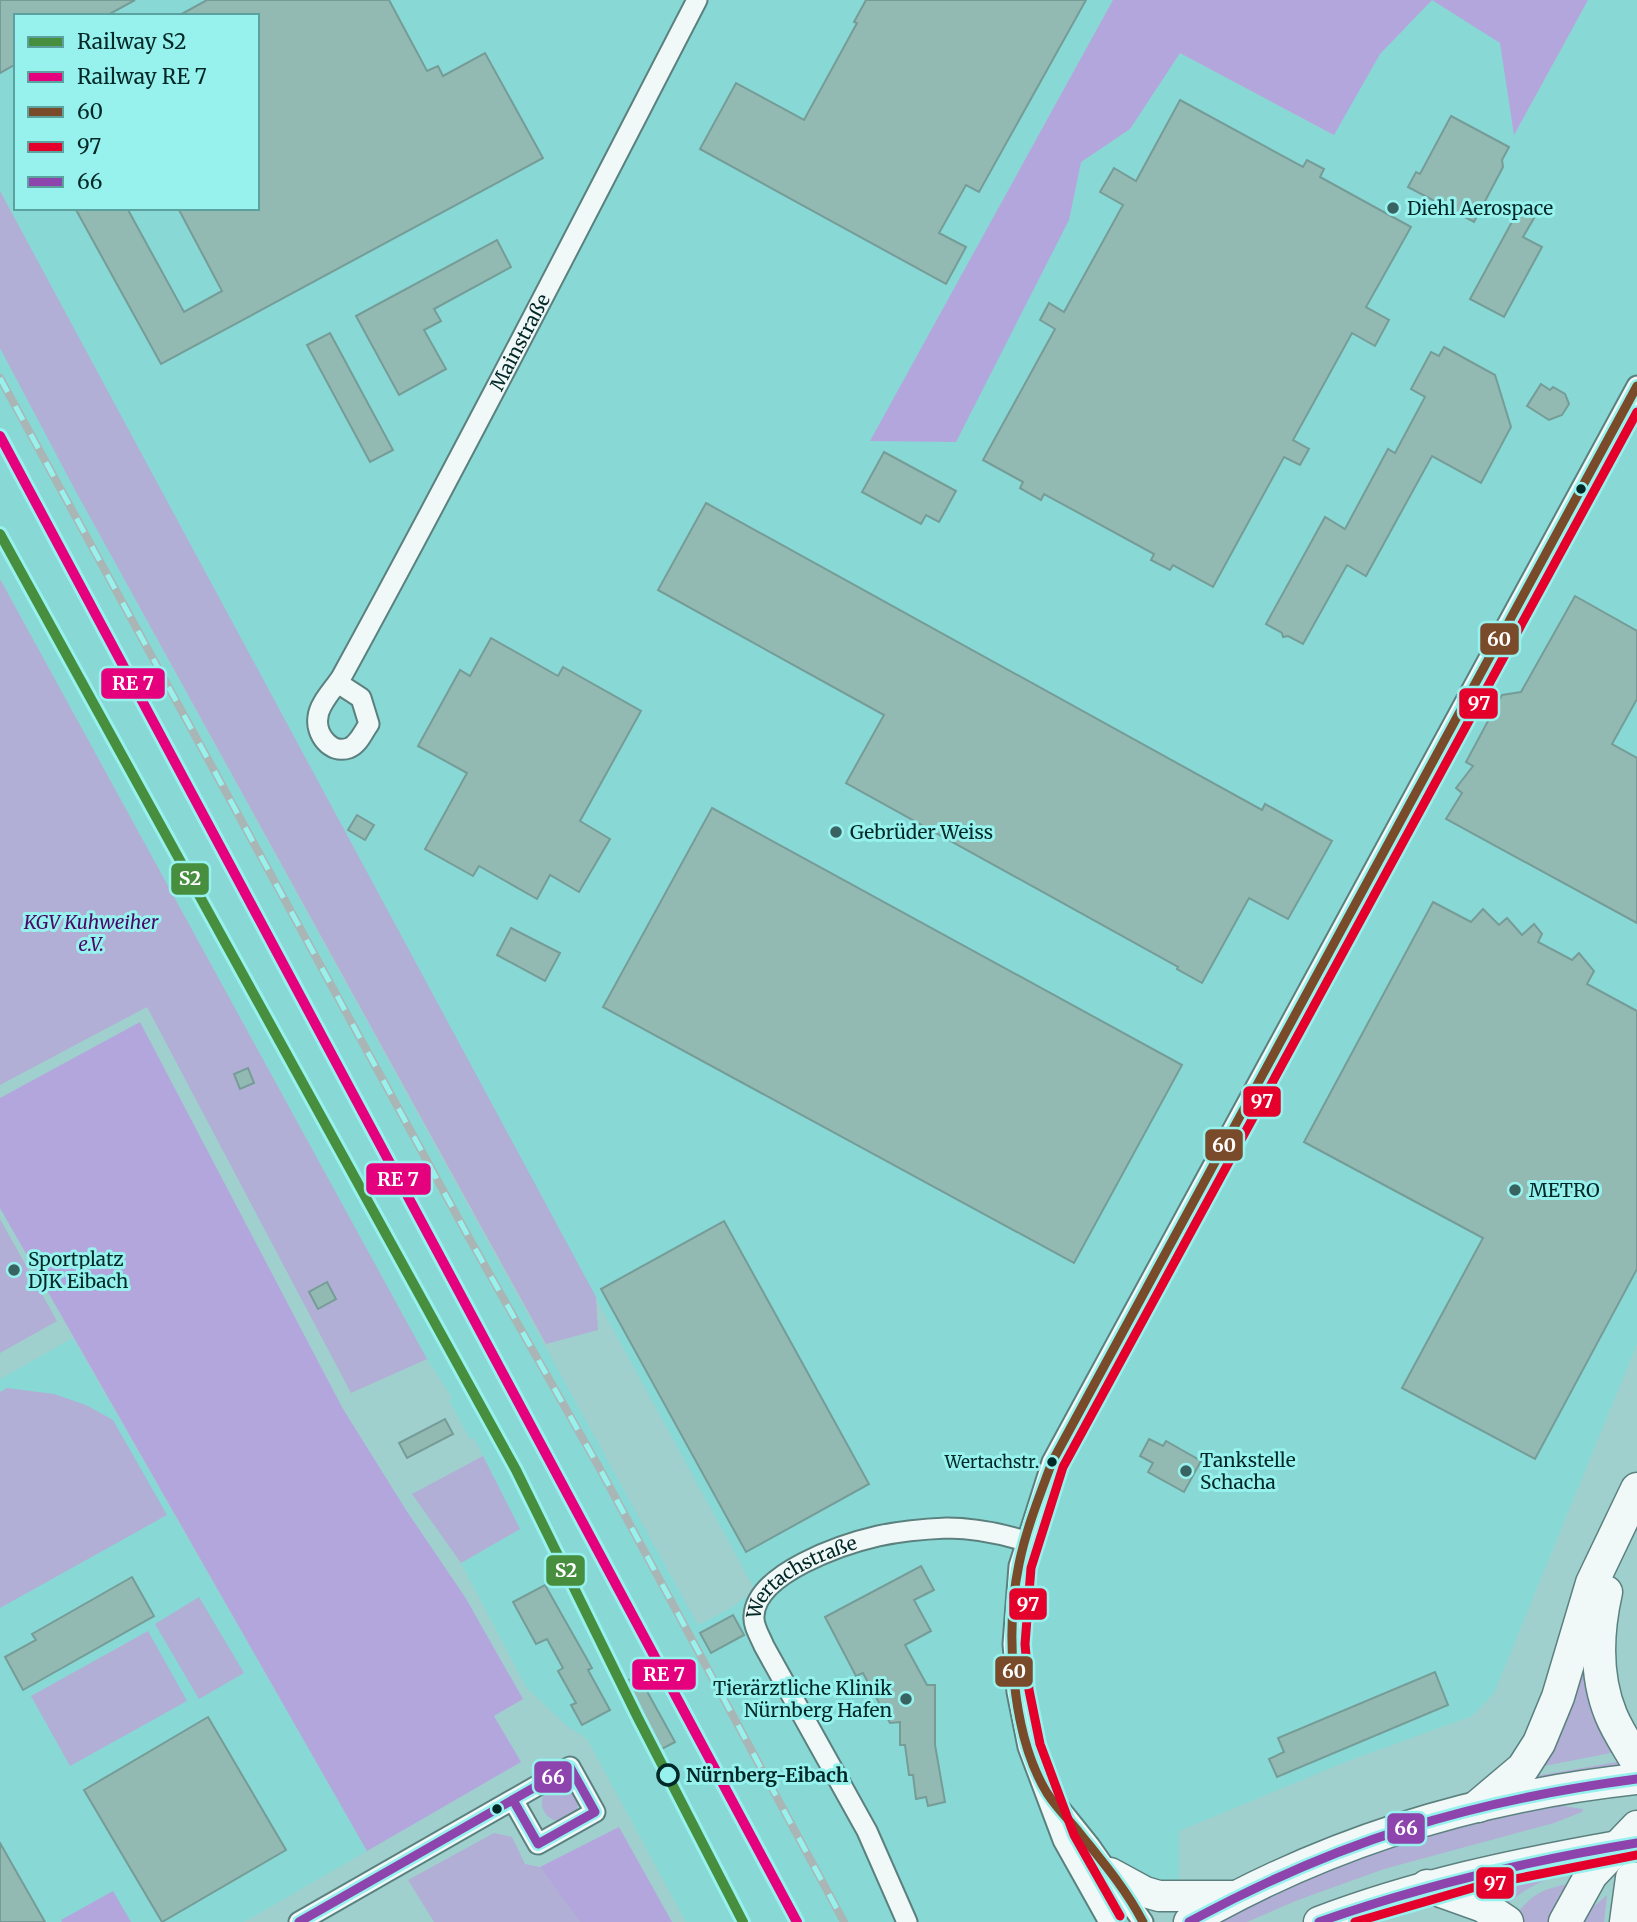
<svg xmlns="http://www.w3.org/2000/svg" width="1637" height="1922" viewBox="0 0 1637 1922" font-family="Merriweather,serif">
	<style>
		.built { fill: #88d8d5; fill-rule: evenodd }
		.green { fill: #b1afd5 }
		.forest { fill: #b3a6dd }
		.building { fill: #93b9b3; stroke: #769c97; stroke-width: 2 }
		.lines { fill: none; stroke-linecap: round; stroke-linejoin: round }
		.trunk-tunnel { stroke: #7faead; stroke-width: 32; stroke-dasharray: 32 16; stroke-linecap: butt }
		.minor-casing { stroke: #5b817f; stroke-width: 23 }
		.primary-casing { stroke: #5b817f; stroke-width: 33 }
		.trunk-casing { stroke: #5b817f; stroke-width: 35 }
		.minor { stroke: #f1f8f8; stroke-width: 19 }
		.primary { stroke: #f1f8f8; stroke-width: 30 }
		.trunk { stroke: #f1f8f8; stroke-width: 32 }
		.rail-casing { stroke: #aab6b6; stroke-width: 8 }
		.rail { stroke: #97f2ee; stroke-width: 5; stroke-dasharray: 16; stroke-linecap: butt }
		.bus-1-casing { stroke: #97f2ee; stroke-width: 14 }
		.bus-2-casing { stroke: #97f2ee; stroke-width: 14 }
		.bus-3-casing { stroke: #97f2ee; stroke-width: 14 }
		.bus-1 { stroke: #7a4b2a; stroke-width: 9 }
		.bus-2 { stroke: #e4002b; stroke-width: 9 }
		.bus-3 { stroke: #8e44ad; stroke-width: 9 }
		.rail-1-casing { stroke: #97f2ee; stroke-width: 16 }
		.rail-2-casing { stroke: #97f2ee; stroke-width: 16 }
		.rail-1 { stroke: #478e3f; stroke-width: 10 }
		.rail-2 { stroke: #e5007d; stroke-width: 10 }
		.poi-dot { fill: #386361; stroke: #97f2ee; stroke-width: 2.5 }
		.bus-dot { fill: #002827; stroke: #97f2ee; stroke-width: 2.5 }
		.stop-dot { fill: #97f2ee; stroke: #002827; stroke-width: 3.5 }
		.labels { text-anchor: middle; dominant-baseline: central; stroke-width: 6; stroke-linejoin: round; paint-order: stroke }
		.bus-label { font-size: 17px; fill: #002827; stroke: #97f2ee; text-anchor: end }
		.poi-label { font-size: 19px; fill: #002827; stroke: #97f2ee; text-anchor: start }
		.street-label { font-size: 19px; fill: #002827; stroke: #97f2ee }
		.park-label { font-size: 19px; font-style: italic; fill: #4b0767; stroke: #97f2ee }
		.stop-label { font-size: 19px; font-weight: bold; fill: #002827; stroke: #97f2ee; text-anchor: start }
		.line-badge { stroke: #97f2ee; stroke-width: 2.5 }
		.badge-label { font-size: 19px; text-anchor: middle; font-weight: bold; fill: #fff }
	</style>
	<rect width="100%" height="100%" fill="#9fd0ce"/>
	<g class="built">
		<path d="M0,0H1113L871,440L1069,220L1081,162L1130,129L1180,53L1333,135L1380,54L1432,0L1500,42L1515,134L1588,0H1637V1344L1494,1693L1472,1716L1348,1761L1179,1831V1886L1127,1922H686L587,1739L566,1725L526,1687L461,1563L520,1529L474,1438L470,1439L449,1401L452,1398L427,1359L0,579V348L74,488L698,1625L731,1608L755,1590L450,1030L0,191ZM16,16H257V208H16Z"/>
		<polygon points="73,1338 367,1851 244,1922 0,1922 0,1379"/>
	</g>
	<g class="green">
		<polygon points="0,191 596,1297 598,1330 546,1344 74,488 0,348"/>
		<polygon points="0,579 427,1359 351,1393 147,1007 0,1085"/>
		<polygon points="0,1219 57,1321 0,1353"/>
		<polygon points="7,1388 54,1394 86,1405 113,1420 167,1515 0,1608 0,1392"/>
		<polygon points="483,1456 520,1529 461,1563 412,1494"/>
		<polygon points="199,1597 244,1673 199,1699 155,1624"/>
		<polygon points="148,1631 187,1701 70,1766 31,1696"/>
		<polygon points="1580,1660 1590,1660 1616,1752 1544,1766 1540,1763"/>
		<polygon points="1622,1761 1626,1766 1528,1783 1530,1777"/>
		<circle cx="560" cy="1803" r="18"/>
		<polygon points="1551,1804 1583,1809 1582,1812 1554,1823 1384,1869 1298,1900 1247,1922 1211,1922 1265,1894 1399,1840"/>
		<polygon points="494,1833 512,1837 525,1864 540,1867 580,1922 434,1922 408,1880"/>
		<path d="M1583,1865L1578,1872C1541,1879 1530,1885 1501,1909L1467,1891Z"/>
		<path d="M1574,1883L1554,1922H1517L1513,1918C1534,1892 1542,1889 1574,1883Z"/>
		<polygon points="1607,1895 1604,1922 1583,1922 1593,1907"/>
	</g>
	<g class="forest">
		<polygon points="1113,0 1588,0 1514,135 1500,43 1432,0 1380,54 1334,135 1180,53 1130,129 1081,162 1069,220 956,442 870,441"/>
		<polygon points="140,1022 343,1409 406,1510 465,1597 523,1699 494,1716 521,1762 367,1851 0,1208 0,1098"/>
		<polygon points="619,1827 672,1922 580,1922 540,1867"/>
		<polygon points="113,1891 131,1922 62,1922 61,1920"/>
	</g>
	<g class="building">
		<polygon points="0,0 135,0 106,16 16,16 16,64 0,73"/>
		<polygon points="207,0 389,0 427,71 438,66 443,76 485,53 543,158 161,364 75,208 127,208 184,312 222,291 178,208 257,208 257,16 178,16"/>
		<polygon points="866,0 1086,0 979,192 966,185 939,233 966,247 946,284 700,149 736,83 804,120 857,23 854,22"/>
		<polygon points="1180,100 1303,167 1307,160 1324,169 1320,177 1411,227 1366,307 1389,320 1375,346 1352,333 1293,440 1309,449 1300,465 1284,457 1213,587 1173,565 1170,570 1151,560 1154,554 1044,494 1041,500 1020,488 1023,482 983,460 1055,329 1040,320 1049,303 1064,312 1123,205 1100,192 1114,168 1136,181"/>
		<polygon points="1451,116 1509,147 1502,160 1503,167 1474,222 1408,187 1416,172 1420,174"/>
		<polygon points="1519,209 1534,218 1523,237 1542,247 1504,317 1470,299"/>
		<polygon points="497,240 511,267 434,309 441,321 424,330 446,369 399,395 356,316"/>
		<polygon points="330,333 393,450 370,462 307,345"/>
		<polygon points="1444,347 1495,375 1511,427 1481,483 1432,456 1366,576 1347,565 1303,644 1288,636 1283,637 1282,633 1266,624 1325,517 1345,529 1388,449 1395,453 1425,397 1411,389 1431,352 1439,356"/>
		<polygon points="1541,384 1550,390 1553,387 1565,394 1569,404 1562,415 1549,420 1527,406"/>
		<polygon points="884,452 956,491 939,522 926,515 921,524 862,492"/>
		<polygon points="706,503 1262,810 1265,804 1332,841 1288,919 1249,898 1202,983 1177,969 1178,967 846,783 884,715 658,590"/>
		<polygon points="1575,596 1637,631 1637,699 1612,744 1637,758 1637,923 1446,819 1462,793 1456,788 1473,766 1466,762 1502,695 1521,692"/>
		<polygon points="491,638 558,676 563,667 641,711 580,821 610,839 579,892 550,875 537,899 479,866 473,876 425,849 467,773 418,746 460,670 470,676"/>
		<polygon points="712,808 1182,1065 1074,1263 603,1007"/>
		<polygon points="357,815 374,825 365,840 348,830"/>
		<polygon points="1433,902 1471,922 1483,909 1499,925 1507,918 1522,935 1534,924 1542,934 1538,942 1572,960 1579,953 1594,971 1587,984 1637,1011 1637,1269 1535,1459 1402,1388 1483,1238 1304,1142"/>
		<polygon points="511,928 560,953 545,981 497,955"/>
		<polygon points="248,1068 254,1083 240,1089 234,1074"/>
		<polygon points="724,1221 869,1484 746,1552 601,1289"/>
		<polygon points="327,1282 336,1299 318,1309 309,1292"/>
		<polygon points="445,1419 453,1434 407,1458 399,1443"/>
		<polygon points="1149,1439 1163,1446 1166,1441 1201,1461 1184,1492 1148,1472 1153,1463 1140,1456"/>
		<polygon points="921,1566 934,1590 914,1600 931,1631 905,1645 927,1685 935,1685 935,1745 945,1802 928,1806 926,1797 916,1799 913,1775 909,1775 905,1745 900,1745 900,1722 890,1723 863,1673 856,1676 825,1617"/>
		<polygon points="132,1577 154,1616 23,1690 5,1657 36,1640 32,1634"/>
		<polygon points="545,1585 592,1668 588,1670 610,1710 582,1725 571,1705 576,1703 558,1671 563,1668 547,1639 536,1644 513,1602"/>
		<polygon points="733,1615 744,1635 711,1653 700,1633"/>
		<polygon points="1435,1672 1448,1705 1277,1777 1269,1759 1284,1752 1278,1738"/>
		<polygon points="638,1675 675,1742 660,1750 627,1681"/>
		<polygon points="208,1717 286,1850 162,1922 84,1790"/>
		<polygon points="0,1843 45,1922 0,1922"/>
	</g>
	<g class="lines">
		<polyline class="trunk-tunnel" points="1632,1878 1637,1850"/>
		<defs>
			<g id="minor">
				<path id="s1" d="M338,683L361,698L369,724C363,732 359,744 349,748C330,755 315,733 318,717C319,703 335,688 342,676C464,453 580,226 697,0"/>
				<polyline points="1057,1805 1090,1846 1143,1922"/>
				<polyline points="299,1922 570,1767 595,1812 538,1844 513,1800"/>
				<path id="s2" d="M907,1922L867,1831L764,1646C760,1636 753,1626 754,1616C756,1573 843,1544 878,1536C901,1531 924,1529 947,1528C975,1528 999,1533 1025,1541"/>
				<polyline points="1109,1922 1063,1840 1028,1747 1017,1692 1013,1644 1019,1566 1052,1462 1637,386"/>
			</g>
			<g id="primary">
				<polyline points="1110,1873 1145,1892 1159,1896 1232,1896"/>
				<path d="M1189,1922C1327,1842 1479,1796 1637,1779"/>
				<path d="M1319,1922C1416,1885 1516,1864 1618,1846"/>
			</g>
			<g id="trunk">
				<path d="M1606,1592C1597,1632 1595,1676 1611,1715C1618,1732 1628,1746 1637,1762"/>
				<polyline points="1478,1806 1523,1768 1539,1743 1558,1697 1592,1583 1637,1489"/>
				<polyline points="1427,1886 1483,1906 1507,1922"/>
				<polyline points="1565,1922 1591,1875 1637,1827"/>
				<polyline points="1626,1922 1632,1878"/>
			</g>
		</defs>
		<use href="#minor" class="minor-casing"/>
		<use href="#primary" class="primary-casing"/>
		<use href="#trunk" class="trunk-casing"/>
		<use href="#minor" class="minor"/>
		<use href="#primary" class="primary"/>
		<use href="#trunk" class="trunk"/>
		<defs>
			<polyline id="rail" points="0,378 468,1236 600,1469 844,1922"/>
		</defs>
		<use href="#rail" class="rail-casing"/>
		<use href="#rail" class="rail"/>
		<defs>
			<path id="bus-1" d="M1143,1922C1126,1889 1101,1860 1078,1831C1068,1819 1056,1807 1047,1793C1011,1734 1005,1631 1019,1564C1026,1529 1040,1495 1052,1462L1637,386"/>
			<g id="bus-2">
				<polyline points="1120,1916 1074,1835 1040,1744 1029,1690 1025,1644 1031,1568 1063,1467 1637,412"/>
				<polyline points="1355,1922 1479,1886 1637,1855"/>
			</g>
			<g id="bus-3">
				<polyline points="299,1922 570,1767 595,1812 538,1844 513,1800"/>
				<path d="M1189,1922C1338,1841 1469,1801 1637,1779"/>
				<path d="M1319,1922C1423,1885 1528,1861 1637,1843"/>
			</g>
		</defs>
		<use href="#bus-1" class="bus-1-casing"/>
		<use href="#bus-2" class="bus-2-casing"/>
		<use href="#bus-3" class="bus-3-casing"/>
		<use href="#bus-1" class="bus-1"/>
		<use href="#bus-2" class="bus-2"/>
		<use href="#bus-3" class="bus-3"/>
		<defs>
			<polyline id="rail-1" points="0,534 516,1470 638,1718 743,1922"/>
			<polyline id="rail-2" points="0,436 797,1922"/>
		</defs>
		<use href="#rail-1" class="rail-1-casing"/>
		<use href="#rail-2" class="rail-2-casing"/>
		<use href="#rail-1" class="rail-1"/>
		<use href="#rail-2" class="rail-2"/>
	</g>
	<g class="poi-dot">
		<circle cx="1393" cy="208" r="7"/>
		<circle cx="836" cy="832" r="7"/>
		<circle cx="1515" cy="1190" r="7"/>
		<circle cx="14" cy="1270" r="7"/>
		<circle cx="1186" cy="1471" r="7"/>
		<circle cx="906" cy="1699" r="7"/>
	</g>
	<g class="bus-dot">
		<circle cx="1581" cy="489" r="6"/>
		<circle cx="1052" cy="1462" r="6"/>
		<circle cx="497" cy="1809" r="6"/>
	</g>
	<circle class="stop-dot" cx="668" cy="1775" r="10"/>
	<g class="labels">
		<g class="bus-label">
			<text x="1039" y="1462">Wertachstr.</text>
		</g>
		<g class="poi-label">
			<text x="1407" y="208">Diehl Aerospace</text>
			<text x="850" y="832">Gebrüder Weiss</text>
			<text x="1529" y="1190">METRO</text>
			<text x="28" y="1259">Sportplatz<tspan x="28" dy="22">DJK Eibach</tspan></text>
			<text x="1200" y="1460">Tankstelle<tspan x="1200" dy="22">Schacha</tspan></text>
			<text x="892" y="1688" text-anchor="end">Tierärztliche Klinik<tspan x="892" dy="22">Nürnberg Hafen</tspan></text>
		</g>
		<g class="street-label">
			<text stroke="none"><textPath href="#s1" startOffset="565">Mainstraße</textPath></text>
			<text stroke="none"><textPath href="#s2" startOffset="408">Wertachstraße</textPath></text>
		</g>
		<g class="park-label">
			<text x="91" y="922">KGV Kuhweiher<tspan x="91" dy="22">e.V.</tspan></text>
		</g>
		<g class="stop-label">
			<text x="686" y="1775">Nürnberg-Eibach</text>
		</g>
	</g>
	<g class="line-badge">
		<rect x="1479" y="622" width="41" height="34" rx="7" fill="#7a4b2a"/>
		<rect x="100" y="667" width="66" height="33" rx="7" fill="#e5007d"/>
		<rect x="1458" y="687" width="41" height="33" rx="7" fill="#e4002b"/>
		<rect x="170" y="862" width="40" height="34" rx="7" fill="#478e3f"/>
		<rect x="1242" y="1085" width="40" height="33" rx="7" fill="#e4002b"/>
		<rect x="1204" y="1128" width="40" height="34" rx="7" fill="#7a4b2a"/>
		<rect x="365" y="1162" width="67" height="34" rx="7" fill="#e5007d"/>
		<rect x="545" y="1554" width="41" height="33" rx="7" fill="#478e3f"/>
		<rect x="1008" y="1587" width="40" height="34" rx="7" fill="#e4002b"/>
		<rect x="994" y="1655" width="40" height="33" rx="7" fill="#7a4b2a"/>
		<rect x="631" y="1658" width="66" height="33" rx="7" fill="#e5007d"/>
		<rect x="533" y="1760" width="40" height="34" rx="7" fill="#8e44ad"/>
		<rect x="1386" y="1812" width="40" height="33" rx="7" fill="#8e44ad"/>
		<rect x="1475" y="1866" width="40" height="34" rx="7" fill="#e4002b"/>
	</g>
	<g class="badge-label">
		<text x="1499" y="646">60</text>
		<text x="133" y="690">RE 7</text>
		<text x="1479" y="710">97</text>
		<text x="190" y="885">S2</text>
		<text x="1262" y="1108">97</text>
		<text x="1224" y="1152">60</text>
		<text x="398" y="1186">RE 7</text>
		<text x="566" y="1577">S2</text>
		<text x="1028" y="1611">97</text>
		<text x="1014" y="1678">60</text>
		<text x="664" y="1681">RE 7</text>
		<text x="553" y="1784">66</text>
		<text x="1406" y="1835">66</text>
		<text x="1495" y="1890">97</text>
	</g>
	<rect x="14" y="14" width="245" height="196" fill="#97f2ee" stroke="#5ba19e" stroke-width="2"/>
	<rect x="28" y="37" width="35" height="10" fill="#478e3f" stroke="#5ba19e" stroke-width="2"/>
	<text x="77" y="49" font-size="21" fill="#002827">Railway S2</text>
	<rect x="28" y="72" width="35" height="10" fill="#e5007d" stroke="#5ba19e" stroke-width="2"/>
	<text x="77" y="84" font-size="21" fill="#002827">Railway RE 7</text>
	<rect x="28" y="107" width="35" height="10" fill="#7a4b2a" stroke="#5ba19e" stroke-width="2"/>
	<text x="77" y="119" font-size="21" fill="#002827">60</text>
	<rect x="28" y="142" width="35" height="10" fill="#e4002b" stroke="#5ba19e" stroke-width="2"/>
	<text x="77" y="154" font-size="21" fill="#002827">97</text>
	<rect x="28" y="177" width="35" height="10" fill="#8e44ad" stroke="#5ba19e" stroke-width="2"/>
	<text x="77" y="189" font-size="21" fill="#002827">66</text>
</svg>
